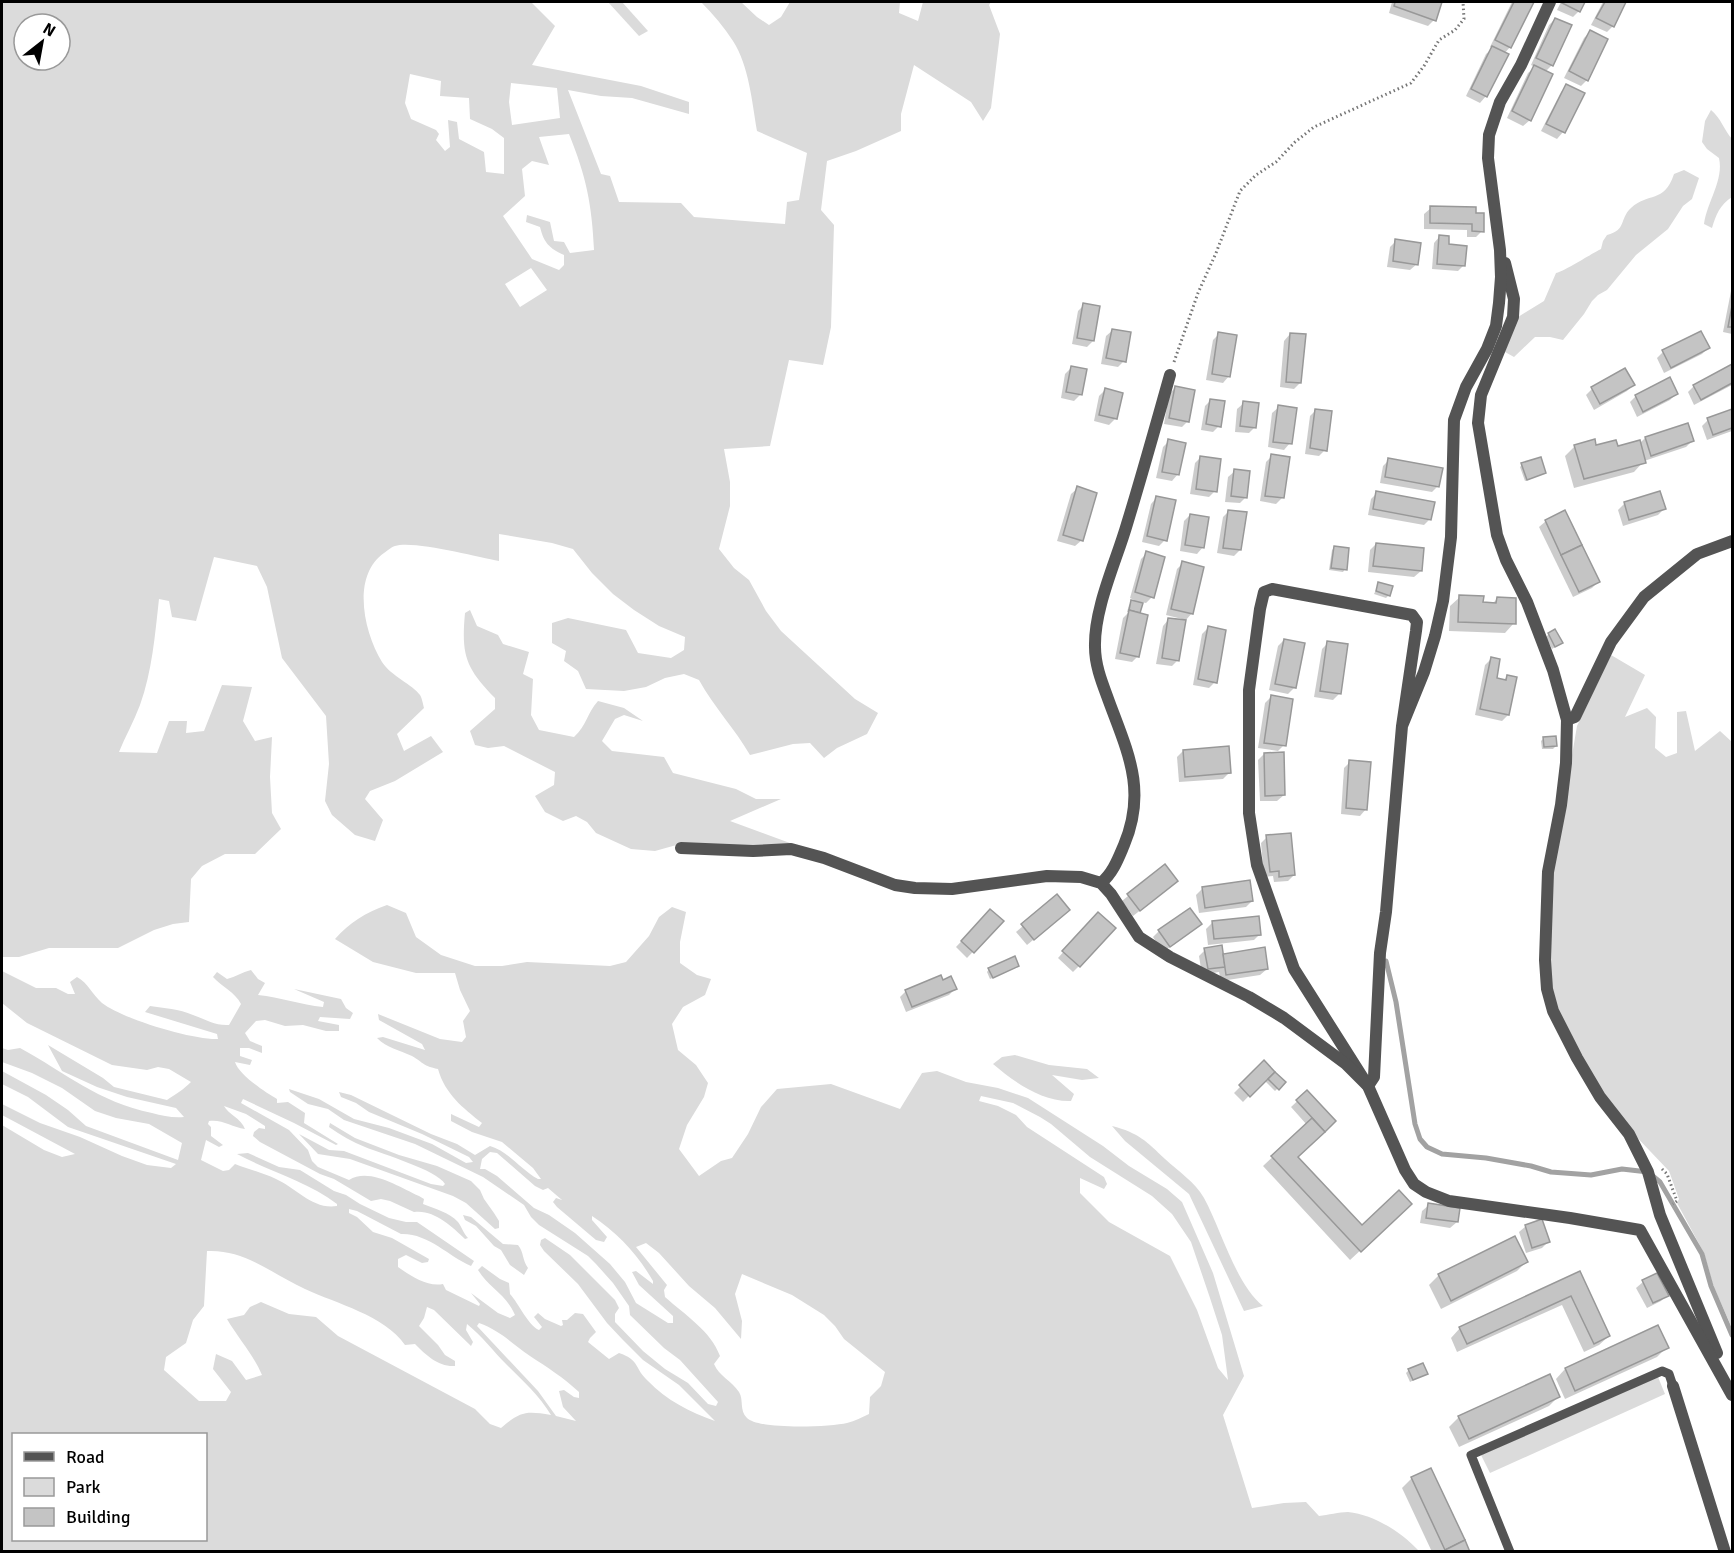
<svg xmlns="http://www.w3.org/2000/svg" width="1734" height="1553" viewBox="0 0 1734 1553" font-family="Signika,sans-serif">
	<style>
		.green { fill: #dbdbdb; fill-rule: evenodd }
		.shadow { fill: #0003 }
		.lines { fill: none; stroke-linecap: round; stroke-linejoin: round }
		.stream { stroke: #a2a2a2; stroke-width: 5 }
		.building { fill: #c4c4c4; stroke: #989898; stroke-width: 1.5 }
		.path { stroke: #767676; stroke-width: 3; stroke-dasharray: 1.5 3; stroke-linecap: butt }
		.lane { stroke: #545454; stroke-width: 9 }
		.street { stroke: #545454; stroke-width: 12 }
	</style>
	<rect width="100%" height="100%" fill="#fff"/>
	<g class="green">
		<path d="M2,2H531L555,26L532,65L641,86L689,102V114L632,98L601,96L568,90L601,174L610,176L619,202L681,203L694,217L785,224L787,202L799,200L807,153L757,131C752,102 749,66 733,41C724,27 713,14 701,2H741L757,17L769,25L781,17L790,2H900L899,13L918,21L923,2H991L989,5L1000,34L991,108L983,121L971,102L914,65L901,114V131L856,151L827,161L821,210L834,225L831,327L823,365L789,360L770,446L724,449L730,482V506L719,549L734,568L749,580L766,611L781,631L855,699L878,713L867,734L837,748L824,758L810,743L793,744L750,755C735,729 714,707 699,680L684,674L665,678L646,687L624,691L586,689L578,671L564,661L566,651L552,643V623L568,618L626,630L638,653L671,658L684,650L685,637L659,626L634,610L613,594L592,573L573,549L552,543L499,534V561C477,557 413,540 395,546C391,547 387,551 384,553C351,576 364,633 382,662C391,676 413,685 420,695C422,698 423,704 424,708L397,734L404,751L431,736L443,752L395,781L370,791L365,799L383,820L375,841L355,835L332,815L325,801L329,764L326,716L282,658L267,587L257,566L214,557L196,621L172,617L169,601L159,599C155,635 152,672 140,705C134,721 125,737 119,752L157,753L169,721H187L186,733L204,731L222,685L252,687L243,721L255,741L272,737L270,777L272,813L281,829L255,854H225L202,866L191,879L189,922L173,924L154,930L118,948H49L19,957H2ZM24,24H60V60H24ZM410,74L441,81L440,96L469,98L470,119L492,129L504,138V174L486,172L484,152L459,139L457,122L448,120L450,147L445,151L436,140L439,134L436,130L411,119L405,103ZM511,83L557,88L560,118L512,125L509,102ZM569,134C586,176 592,204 594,250L570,253L564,242L554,241L550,222L527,215L526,222L540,227C544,243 549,248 564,255V265L559,270L532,259L503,216L525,196L522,169L532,161L549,165L539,137ZM531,268L547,290L520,307L505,284Z"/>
		<polygon points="608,2 622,2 648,31 639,36"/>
		<path d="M1711,110C1721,118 1724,130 1732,139V197C1720,205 1716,214 1712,228L1704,224C1707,202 1724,180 1719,158L1707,149L1702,142L1705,121Z"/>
		<path d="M1684,170L1699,178L1692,199L1683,206L1668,229L1636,255L1607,290L1598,295L1592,301L1584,314L1563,340L1550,337H1535L1514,357L1505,352L1518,317L1544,301L1556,273C1563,272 1591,254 1601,249L1603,241L1607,235C1627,230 1619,219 1631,208C1648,192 1664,204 1674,174Z"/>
		<path d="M470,610L477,626L498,635L503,644L529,652L523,674L533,679L531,715L539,730L574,737C587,725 587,713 598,701L624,708L643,721L624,715L615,719L602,741L612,751L664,757L673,773L736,789L756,799H781L730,821L809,850L680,844L655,851L631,849L596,833L587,822L576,816L563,821L545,812L535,796L554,785L555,772L504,746L488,748L475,745L470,731L495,709V698C466,668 461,656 465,613Z"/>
		<polygon points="1611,655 1645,675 1625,717 1647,708 1656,717 1655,748 1666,757 1677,753 1677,712 1686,711 1695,751 1720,731 1732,742 1732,1328 1713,1285 1704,1253 1677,1203 1679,1199 1669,1171 1630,1130 1599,1086 1580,1055 1557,1007 1551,981 1549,958 1552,872 1577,726"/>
		<path d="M387,905L406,913L416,937L441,955L475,966H502L527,962L610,966L626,962L649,936L659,917L672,907L686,912L680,942V963L697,975L711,979L705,995L683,1007L672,1024L678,1050L696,1065L708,1083L704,1097L687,1125L679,1149L699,1176L721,1161L732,1158L748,1134L761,1107L777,1089L831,1084L900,1109L922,1073L937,1071L966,1082L998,1088L1028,1098L1103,1146L1129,1166L1167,1189L1182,1202L1213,1273L1244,1376L1223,1415L1252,1508L1284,1503L1306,1502L1319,1516C1328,1515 1339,1512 1348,1512C1375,1515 1401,1532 1419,1551H2V1125L44,1150L62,1157L75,1154L2,1115V1104L40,1123L80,1137L122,1156L147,1165L171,1168L176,1164L68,1127L28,1097L2,1084V1071L46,1095L68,1110L86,1126L178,1160L182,1143L149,1124L116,1118L95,1111L62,1088L32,1073L2,1062V1048L8,1050L20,1048C66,1073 98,1102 152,1113C163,1116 173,1118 184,1117L176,1108L127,1097L97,1087L62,1071L48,1045L103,1078L114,1087L167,1100C176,1094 183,1090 191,1082L169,1069L158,1067L147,1070L112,1065L27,1023L2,1003V971L36,988H56L68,994H75L70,982L77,977C88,983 92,994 102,1003C123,1019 192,1040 218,1039L217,1034L145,1012L150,1006C164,1008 179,1009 193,1015C205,1019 215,1026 229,1025L241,1004C235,992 222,987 213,977L217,972L227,979C236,977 242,972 251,970L258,979L265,983L258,995C280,997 301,1005 323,1007L324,1002L294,989L341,999L346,1008L353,1013L350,1019L320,1017L318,1021L339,1025V1031H326L303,1025L285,1026L265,1020L256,1021L245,1033L250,1041L262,1046V1053L249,1048H240V1056L252,1060L250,1065L235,1062C239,1075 265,1092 277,1099V1103L288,1102L305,1113L304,1123L338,1144L336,1145L294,1123L243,1099L241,1103L289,1130L308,1150L312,1161L318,1167L349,1180C369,1167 399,1187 419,1196L424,1199L423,1204C435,1209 449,1212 458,1222C462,1227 463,1233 468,1238L465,1239C452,1226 433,1209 414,1212L390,1201L381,1199L371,1201L334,1179L320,1174L260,1142L253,1136L254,1132L259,1128L265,1129V1126L246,1114L224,1106C228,1114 241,1118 245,1129C232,1127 222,1119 209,1121L208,1124L211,1127V1136L223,1145L219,1147L206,1140L201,1160L223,1171L229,1170L235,1164C248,1169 263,1173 276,1179C296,1188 313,1210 337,1206V1204C307,1181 270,1172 237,1154L248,1153L279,1167L300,1170L334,1191L346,1195L360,1204L389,1218L406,1222H417L474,1261L471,1266C448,1256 428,1233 401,1234L357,1211L349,1209V1213L357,1217L373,1232L392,1238L429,1259L428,1262L422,1263L406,1255L398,1259V1267C411,1276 427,1287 443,1284L446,1290L479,1306L480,1304L471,1293L498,1313L510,1318L515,1315C506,1294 489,1288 478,1270L482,1266L500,1279L509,1283L510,1294C519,1304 528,1325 539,1330L542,1327L534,1317L538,1313L545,1319L561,1326L563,1325L562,1320H567L575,1313L583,1314L596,1332L590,1338L588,1342L609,1359L619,1353C640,1360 634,1368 648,1381C666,1400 690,1412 715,1421L679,1385L643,1360L623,1340L607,1323L578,1284L544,1251L540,1245L541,1240L545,1238L570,1255L615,1300L619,1308L615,1314V1322L643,1351L665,1369L688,1383L708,1404L716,1406L718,1402L680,1360L664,1348L630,1315L629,1306L613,1283L596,1264L588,1256L539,1225L531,1217L524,1205L483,1177L415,1144L344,1120L328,1109L308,1104L290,1092L289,1089L319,1099L354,1119L389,1128L432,1144L466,1163L473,1162L469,1157L422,1134L369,1112L356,1103L341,1097L339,1092L351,1095L431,1134L457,1144L475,1155L490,1146C508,1151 521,1170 538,1179H541L533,1168L502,1142L472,1132L451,1121V1114L479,1127L482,1123C463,1108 445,1094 438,1069C423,1066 424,1063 412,1056C399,1050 387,1048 377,1038L383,1037L425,1050L422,1044L379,1020L378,1014L440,1039L462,1042L466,1037L463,1021L470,1011L460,990L455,973H416L373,962L335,939C350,922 365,913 387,905ZM981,1096L1013,1103L1040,1117L1051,1124L1090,1157L1152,1196L1172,1214L1191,1242L1210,1298L1222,1335L1228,1380L1218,1368L1197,1310L1170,1256L1109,1222L1080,1193V1178L1104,1189L1107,1184L1104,1177L1027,1127L1016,1115L998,1106L979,1101ZM490,1152L497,1153L535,1186L543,1190L548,1188L562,1200L556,1198L553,1202L557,1207L596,1240L604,1242L607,1237L592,1220V1216C618,1233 638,1255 653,1281V1284L636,1271L632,1272L639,1285L673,1316V1323H668L636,1303L625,1282L610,1264L575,1233L549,1215L534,1208L497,1176L485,1169H480L482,1159ZM646,1243L659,1253L689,1286L715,1308L741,1339L742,1321L735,1294L742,1274L792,1295L824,1315L835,1326L844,1339L885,1372L881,1386L870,1397L869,1414C862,1417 855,1421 847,1423C830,1427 759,1430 747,1418C739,1410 744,1400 739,1392C732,1381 719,1376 714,1364L720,1356C711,1331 685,1315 665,1297L664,1290L667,1285L636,1247ZM207,1251C245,1249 272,1274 305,1289C337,1304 384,1315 405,1345L415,1344C426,1355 438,1367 455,1366V1361L445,1355L438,1345L419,1326L424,1318L427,1307L434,1310L471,1346L473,1342L466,1330L467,1324C482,1336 493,1351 507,1365C523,1381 539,1395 551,1415C526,1411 521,1411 501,1428L490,1424L475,1409L338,1336L316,1317L289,1314L261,1302L250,1307L244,1315L227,1319C238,1338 253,1354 262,1375L246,1380L232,1361L216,1354L213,1369L231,1392L226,1401H199L164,1370L166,1357L186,1343L193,1320L204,1306ZM479,1323C501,1331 511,1343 530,1356C547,1367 564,1378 579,1392V1398L574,1397L564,1390L559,1391L563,1407L576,1421L556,1416L538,1391L477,1326ZM14,1434H206V1540H14Z"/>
		<path d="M1015,1055L1049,1065L1087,1069L1099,1078L1082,1080L1052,1075L1074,1094L1071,1101C1042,1102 1014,1082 993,1064L1002,1057Z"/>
		<path d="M330,1123L355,1138L399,1155L437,1166L471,1181L480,1190L484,1199L494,1213L499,1221V1228L495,1229L466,1203L453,1196L350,1159L318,1154L299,1134L329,1150L344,1151L431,1184L443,1186L445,1184C437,1170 382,1154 365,1147C353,1142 340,1135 329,1127Z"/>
		<path d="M1112,1126C1139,1133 1146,1141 1165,1159C1179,1172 1195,1182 1204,1198C1221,1229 1236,1285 1263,1306L1244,1311L1189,1194L1125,1141Z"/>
		<path d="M463,1215L471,1217L503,1244L518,1245C524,1252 522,1260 528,1268L524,1275L510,1265L501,1250L494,1246L476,1226L465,1220Z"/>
		<polygon points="1658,1377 1665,1394 1490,1473 1481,1455"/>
	</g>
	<g class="shadow">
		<polygon points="1392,2 1440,2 1434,20 1428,26 1389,13"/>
		<polygon points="1512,2 1532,2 1510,47 1504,54 1507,55 1486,96 1480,103 1466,96 1486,54 1493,48 1490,47"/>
		<polygon points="1561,2 1583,2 1579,11 1573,17 1557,10"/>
		<polygon points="1603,2 1625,2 1613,26 1607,32 1591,25"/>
		<polygon points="1555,19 1552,65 1545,72 1530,120 1523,126 1507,118 1528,73 1535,67 1531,65 1549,25"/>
		<polygon points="1590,32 1587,80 1581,86 1564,78 1584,38"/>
		<polygon points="1567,85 1583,94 1563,132 1557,139 1541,131 1561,92"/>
		<polygon points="1431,208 1474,214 1482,231 1476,237 1467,237 1467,230 1424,229 1424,214"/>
		<polygon points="1440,236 1464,265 1458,271 1432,269 1434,243"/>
		<polygon points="1396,241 1417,264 1410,270 1387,267 1390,247"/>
		<polygon points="1732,286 1732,334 1723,332"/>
		<polygon points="1084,305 1093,341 1087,347 1072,344 1078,311"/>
		<polygon points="1113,330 1124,361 1118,367 1101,364 1106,336"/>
		<polygon points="1700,333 1708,348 1702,354 1664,373 1657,358 1663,352"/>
		<polygon points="1219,334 1229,376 1223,383 1206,380 1213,340"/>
		<polygon points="1290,334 1300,383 1294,389 1280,387 1284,341"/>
		<polygon points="1732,365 1732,385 1694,405 1688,392 1694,386"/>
		<polygon points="1071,368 1080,395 1074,401 1061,398 1065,374"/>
		<polygon points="1625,370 1633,385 1627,391 1594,410 1586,395 1592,389"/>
		<polygon points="1176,387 1188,421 1182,427 1164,424 1169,394"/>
		<polygon points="1105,390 1116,418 1109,425 1094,421 1099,396"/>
		<polygon points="1676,394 1670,400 1637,417 1630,402 1636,396"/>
		<polygon points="1211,400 1219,426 1213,432 1201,430 1205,406"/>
		<polygon points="1244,403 1255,427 1249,433 1235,432 1237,409"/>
		<polygon points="1279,407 1290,443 1284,450 1268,447 1272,413"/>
		<polygon points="1316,410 1325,450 1319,456 1305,454 1310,416"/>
		<polygon points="1732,411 1732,431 1707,440 1702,426 1708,420"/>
		<polygon points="1687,425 1692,441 1686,447 1644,461 1634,472 1574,488 1565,456 1575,446 1617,448 1639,444 1645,438"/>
		<polygon points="1169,441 1178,474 1172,481 1156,478 1163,447"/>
		<polygon points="1272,456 1282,498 1276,504 1260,501 1266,462"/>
		<polygon points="1201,457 1215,491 1209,497 1190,494 1195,463"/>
		<polygon points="1389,460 1438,486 1432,492 1380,483 1383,466"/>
		<polygon points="1522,465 1545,473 1525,481 1520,467"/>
		<polygon points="1235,471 1246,497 1240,503 1225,502 1228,477"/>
		<polygon points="1078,488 1082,540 1075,546 1057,541 1071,494"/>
		<polygon points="1377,493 1430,519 1424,525 1368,515 1371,499"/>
		<polygon points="1659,493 1664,509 1658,515 1623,526 1618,510 1624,504"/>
		<polygon points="1157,497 1165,540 1159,546 1142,542 1151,504"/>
		<polygon points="1229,511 1240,550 1234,556 1217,553 1223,517"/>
		<polygon points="1190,515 1203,547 1197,554 1180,551 1184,521"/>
		<polygon points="1546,521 1598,582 1592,588 1573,597 1539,527"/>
		<polygon points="1376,544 1421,571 1414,577 1368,572 1370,550"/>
		<polygon points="1334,548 1345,569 1343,572 1329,570 1332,550"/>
		<polygon points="1147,553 1152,597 1146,603 1141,602 1139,614 1138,656 1132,662 1115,659 1123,618 1129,612 1127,612 1129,605 1134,600 1130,598 1141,559"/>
		<polygon points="1183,563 1192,613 1186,620 1166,615 1177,569"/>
		<polygon points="1379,584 1389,595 1386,598 1374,594"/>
		<polygon points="1460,597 1482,603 1492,604 1497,599 1514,623 1505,633 1449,631 1450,606"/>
		<polygon points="1169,619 1178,660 1172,666 1156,664 1163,626"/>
		<polygon points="1208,628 1215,682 1209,688 1193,685 1202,634"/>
		<polygon points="1549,634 1561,643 1552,649 1546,637"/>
		<polygon points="1284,640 1294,688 1288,694 1269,690 1278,646"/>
		<polygon points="1328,643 1339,694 1333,700 1314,697 1322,649"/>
		<polygon points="1491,659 1495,679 1503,681 1508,676 1508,715 1502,721 1475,715 1485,665"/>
		<polygon points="1271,697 1284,745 1278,751 1258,748 1265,703"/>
		<polygon points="1544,738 1556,746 1553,749 1542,749 1541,741"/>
		<polygon points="1183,751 1229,773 1223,779 1179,782 1177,757"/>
		<polygon points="1264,754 1284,795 1277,801 1260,801 1258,760"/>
		<polygon points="1350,762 1366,809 1360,816 1341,814 1344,768"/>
		<polygon points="1267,837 1294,875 1288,881 1274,882 1273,876 1264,877 1261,843"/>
		<polygon points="1164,866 1170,887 1133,916 1122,901"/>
		<polygon points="1203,888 1252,901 1246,907 1199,913 1196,895"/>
		<polygon points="1057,897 1062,916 1027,945 1016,932"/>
		<polygon points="990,911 1002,921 967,958 956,947"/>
		<polygon points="1092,920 1079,966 1073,972 1058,958"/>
		<polygon points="1212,923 1260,934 1254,940 1208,945 1206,929"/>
		<polygon points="1200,924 1163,952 1153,937 1159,931"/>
		<polygon points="1205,950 1222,956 1267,969 1260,975 1221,981 1219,972 1202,975 1199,956"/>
		<polygon points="1015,968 990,979 987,972 989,969"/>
		<polygon points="942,981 955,989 949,995 906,1012 900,997 906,991"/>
		<polygon points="1264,1063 1284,1082 1275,1091 1264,1080 1243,1102 1234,1093"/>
		<polygon points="1307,1092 1334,1121 1296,1157 1361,1227 1401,1213 1350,1260 1263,1166 1307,1125 1291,1107"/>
		<polygon points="1429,1205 1457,1222 1450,1228 1420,1223 1422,1211"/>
		<polygon points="1526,1226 1548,1242 1542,1248 1526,1253 1519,1232"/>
		<polygon points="1526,1262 1517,1271 1441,1309 1429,1285 1439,1275"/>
		<polygon points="1580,1273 1609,1336 1599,1345 1584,1352 1562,1305 1457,1352 1451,1338 1460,1328"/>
		<polygon points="1657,1275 1667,1295 1661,1301 1647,1308 1636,1288 1643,1282"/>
		<polygon points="1657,1327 1667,1347 1657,1357 1565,1399 1556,1379 1565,1369"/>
		<polygon points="1409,1370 1426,1374 1410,1382 1406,1373"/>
		<polygon points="1558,1397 1549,1406 1459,1447 1449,1427 1459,1417"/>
		<polygon points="1412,1478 1468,1552 1432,1552 1402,1488"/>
	</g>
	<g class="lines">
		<polyline class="stream" points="1386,961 1396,1002 1415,1124 1420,1139 1427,1147 1442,1154 1486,1158 1531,1166 1551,1172 1591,1175 1622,1169 1648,1172 1660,1182 1702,1254 1711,1286 1732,1335"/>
	</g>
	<g class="building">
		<polygon points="1395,2 1442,2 1436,21 1394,6"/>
		<polygon points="1514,2 1534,2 1511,48 1495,40"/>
		<polygon points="1563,2 1585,2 1580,12 1562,3"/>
		<polygon points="1605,2 1626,2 1614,27 1596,18"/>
		<polygon points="1555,18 1572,25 1553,66 1536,58"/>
		<polygon points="1590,30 1608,39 1588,81 1569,71"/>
		<polygon points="1492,46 1509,54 1487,97 1471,89"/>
		<polygon points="1534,65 1553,74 1531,121 1512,111"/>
		<polygon points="1566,84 1585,93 1565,133 1546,124"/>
		<polygon points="1430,206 1476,207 1476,213 1484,213 1484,232 1472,231 1472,224 1430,223"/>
		<polygon points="1439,235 1449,236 1449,244 1467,246 1465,266 1437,264"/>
		<polygon points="1395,239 1421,243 1418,265 1393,261"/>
		<polygon points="1083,303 1100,306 1094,341 1077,338"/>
		<polygon points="1732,306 1732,327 1728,327"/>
		<polygon points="1112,329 1131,332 1126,362 1106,358"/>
		<polygon points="1701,331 1710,348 1671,368 1662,350"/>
		<polygon points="1218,332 1237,335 1230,377 1212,374"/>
		<polygon points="1290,333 1306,334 1301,383 1286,382"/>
		<polygon points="1732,364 1732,383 1701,400 1693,385"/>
		<polygon points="1071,366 1087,369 1082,395 1066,392"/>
		<polygon points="1625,368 1635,385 1600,404 1591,387"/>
		<polygon points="1670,377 1678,394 1643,412 1635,395"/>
		<polygon points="1175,386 1195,390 1189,422 1169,418"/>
		<polygon points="1105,388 1123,393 1117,419 1099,415"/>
		<polygon points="1210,399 1225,401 1221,427 1206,424"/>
		<polygon points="1243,401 1259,403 1256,428 1240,426"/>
		<polygon points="1278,405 1297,408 1292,444 1273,442"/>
		<polygon points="1315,409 1332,411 1327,451 1310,448"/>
		<polygon points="1732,409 1732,428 1713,435 1707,418"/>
		<polygon points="1688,423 1694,441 1651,456 1645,437"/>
		<polygon points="1168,439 1186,443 1179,475 1162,472"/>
		<polygon points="1595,439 1596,445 1616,440 1618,446 1640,440 1646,463 1584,479 1574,445"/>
		<polygon points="1271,454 1290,457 1284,498 1265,496"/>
		<polygon points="1200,456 1221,459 1217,492 1196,489"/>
		<polygon points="1541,457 1546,473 1527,480 1521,463"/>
		<polygon points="1388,458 1443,468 1439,487 1385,477"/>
		<polygon points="1234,469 1250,471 1247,498 1231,496"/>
		<polygon points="1077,486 1097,493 1083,541 1063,535"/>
		<polygon points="1376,491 1435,502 1431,520 1373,509"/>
		<polygon points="1660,491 1666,509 1629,520 1624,502"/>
		<polygon points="1156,496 1176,500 1167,541 1147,536"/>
		<polygon points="1228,510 1247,512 1241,550 1223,548"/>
		<polygon points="1565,510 1582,545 1561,555 1545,520"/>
		<polygon points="1190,514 1209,517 1204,548 1185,545"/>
		<polygon points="1376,543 1424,548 1422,571 1373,566"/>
		<polygon points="1582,545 1600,582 1579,592 1561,555"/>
		<polygon points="1334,546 1349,548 1347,570 1331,568"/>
		<polygon points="1146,551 1165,557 1154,598 1135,592"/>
		<polygon points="1182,561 1204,567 1193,614 1171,609"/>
		<polygon points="1378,582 1393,586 1390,596 1376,591"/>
		<polygon points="1459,595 1484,596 1483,602 1496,603 1497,597 1516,598 1516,624 1458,622"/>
		<polygon points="1131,600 1143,603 1140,613 1129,610"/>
		<polygon points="1129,610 1148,615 1139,657 1120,653"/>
		<polygon points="1168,618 1186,620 1179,661 1162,658"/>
		<polygon points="1208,626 1226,630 1217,683 1198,679"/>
		<polygon points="1555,629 1563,643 1555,647 1548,633"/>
		<polygon points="1284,639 1305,643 1296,688 1275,684"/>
		<polygon points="1327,641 1348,644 1341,694 1320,691"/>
		<polygon points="1491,657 1500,659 1497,678 1506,680 1507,675 1517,677 1509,715 1480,709"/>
		<polygon points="1271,695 1293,699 1286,746 1264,743"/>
		<polygon points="1556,736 1557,746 1544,747 1543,737"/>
		<polygon points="1229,746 1231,773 1185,777 1183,750"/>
		<polygon points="1284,752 1285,795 1265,796 1264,753"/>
		<polygon points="1349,760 1371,762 1367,810 1346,808"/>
		<polygon points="1291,833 1295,875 1279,877 1279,871 1270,872 1266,835"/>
		<polygon points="1165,864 1178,881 1140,911 1127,894"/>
		<polygon points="1250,880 1253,901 1205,908 1202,887"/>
		<polygon points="1057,894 1070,910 1034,940 1021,924"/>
		<polygon points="1190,908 1202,924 1170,947 1158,930"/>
		<polygon points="990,909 1004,921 974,953 961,941"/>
		<polygon points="1098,912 1116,928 1080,967 1062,951"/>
		<polygon points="1259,916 1261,935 1214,939 1212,921"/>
		<polygon points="1222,945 1225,967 1208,969 1204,948"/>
		<polygon points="1265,947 1268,969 1226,975 1223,954"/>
		<polygon points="1015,956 1019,966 993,978 988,968"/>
		<polygon points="941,975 943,980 951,976 957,989 912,1007 905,990"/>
		<polygon points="1264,1060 1275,1072 1250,1097 1239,1085"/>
		<polygon points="1275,1072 1286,1082 1279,1090 1268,1079"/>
		<polygon points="1307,1090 1336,1121 1325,1132 1296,1100"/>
		<polygon points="1312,1118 1325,1132 1298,1157 1362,1225 1399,1190 1412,1204 1361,1252 1271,1156"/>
		<polygon points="1428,1203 1460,1208 1458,1222 1426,1218"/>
		<polygon points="1542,1219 1550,1242 1532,1248 1525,1225"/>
		<polygon points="1515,1236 1528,1262 1451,1301 1438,1274"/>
		<polygon points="1580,1271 1610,1336 1594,1344 1571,1296 1467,1344 1459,1327"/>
		<polygon points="1657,1273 1669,1296 1653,1303 1642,1280"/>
		<polygon points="1658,1325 1669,1348 1575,1391 1565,1368"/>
		<polygon points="1423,1363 1428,1374 1413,1380 1408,1369"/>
		<polygon points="1550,1374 1560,1397 1469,1439 1458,1416"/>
		<polygon points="1431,1468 1465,1540 1445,1550 1411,1477"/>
		<polygon points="1465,1540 1470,1552 1446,1552 1445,1550"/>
	</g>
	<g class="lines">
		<g class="path">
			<polyline points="1174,362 1198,293 1216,253 1240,191 1256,175 1276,162 1295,142 1314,127 1411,83 1424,66 1439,40 1455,30 1464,19 1463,2"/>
			<polyline points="1662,1169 1667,1174 1677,1201 1673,1204"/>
		</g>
		<polyline class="lane" points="1510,1552 1471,1455 1662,1371 1669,1374 1673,1386"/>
		<g class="street">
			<polyline points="1505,263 1514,299 1513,317 1481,395 1478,423 1497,535 1506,560 1527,602 1553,670 1567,720 1566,763 1561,805 1548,872 1545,960 1547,989 1553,1011 1577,1058 1600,1097 1629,1134 1648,1172 1660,1215 1717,1353"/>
			<polyline points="1567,720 1575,717 1611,642 1644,597 1697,554 1732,541"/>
			<polyline points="1402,726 1416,631 1417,622 1412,615 1272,589 1264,592 1260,609 1249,690 1249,813 1257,865 1294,969 1368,1086 1374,1077 1380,953 1386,912 1402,726 1424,672 1435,636 1443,601 1451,537 1454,420 1466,387 1487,349 1496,326 1499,303 1501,277 1500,250 1488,158 1489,135 1500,102 1521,65 1550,2"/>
			<polyline points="681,848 753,851 791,849 824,858 895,885 915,888 952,889 1047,876 1081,877 1101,883 1111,894 1139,937 1170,957 1249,997 1284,1018 1346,1064 1368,1086 1405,1170 1414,1184 1426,1192 1449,1201 1570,1218 1640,1230 1732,1395"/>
			<path d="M1101,883C1113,873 1118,859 1124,845C1148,788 1126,749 1107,696C1101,680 1095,664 1095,647C1094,608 1116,562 1127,524C1142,475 1156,425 1170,375"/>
			<polyline points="1673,1386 1725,1552"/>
		</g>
	</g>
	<rect width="1734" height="1553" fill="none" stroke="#000000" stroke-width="6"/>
	<rect x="12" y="1433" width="195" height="108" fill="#ffffff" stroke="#999999" stroke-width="1.5"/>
	<rect x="24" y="1452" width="30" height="9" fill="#545454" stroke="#999999" stroke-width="1.5"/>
	<text x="66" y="1463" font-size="18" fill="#000000">Road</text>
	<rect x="24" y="1478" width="30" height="18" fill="#dbdbdb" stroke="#999999" stroke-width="1.5"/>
	<text x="66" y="1493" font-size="18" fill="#000000">Park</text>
	<rect x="24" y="1508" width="30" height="18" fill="#c4c4c4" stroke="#999999" stroke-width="1.5"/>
	<text x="66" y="1523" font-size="18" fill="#000000">Building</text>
	<g transform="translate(42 42) rotate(31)"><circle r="28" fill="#ffffff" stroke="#999999" stroke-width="1.5"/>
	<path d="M0-4.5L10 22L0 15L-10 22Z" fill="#000000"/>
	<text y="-9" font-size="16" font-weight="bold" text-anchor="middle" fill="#000000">N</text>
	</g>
</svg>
